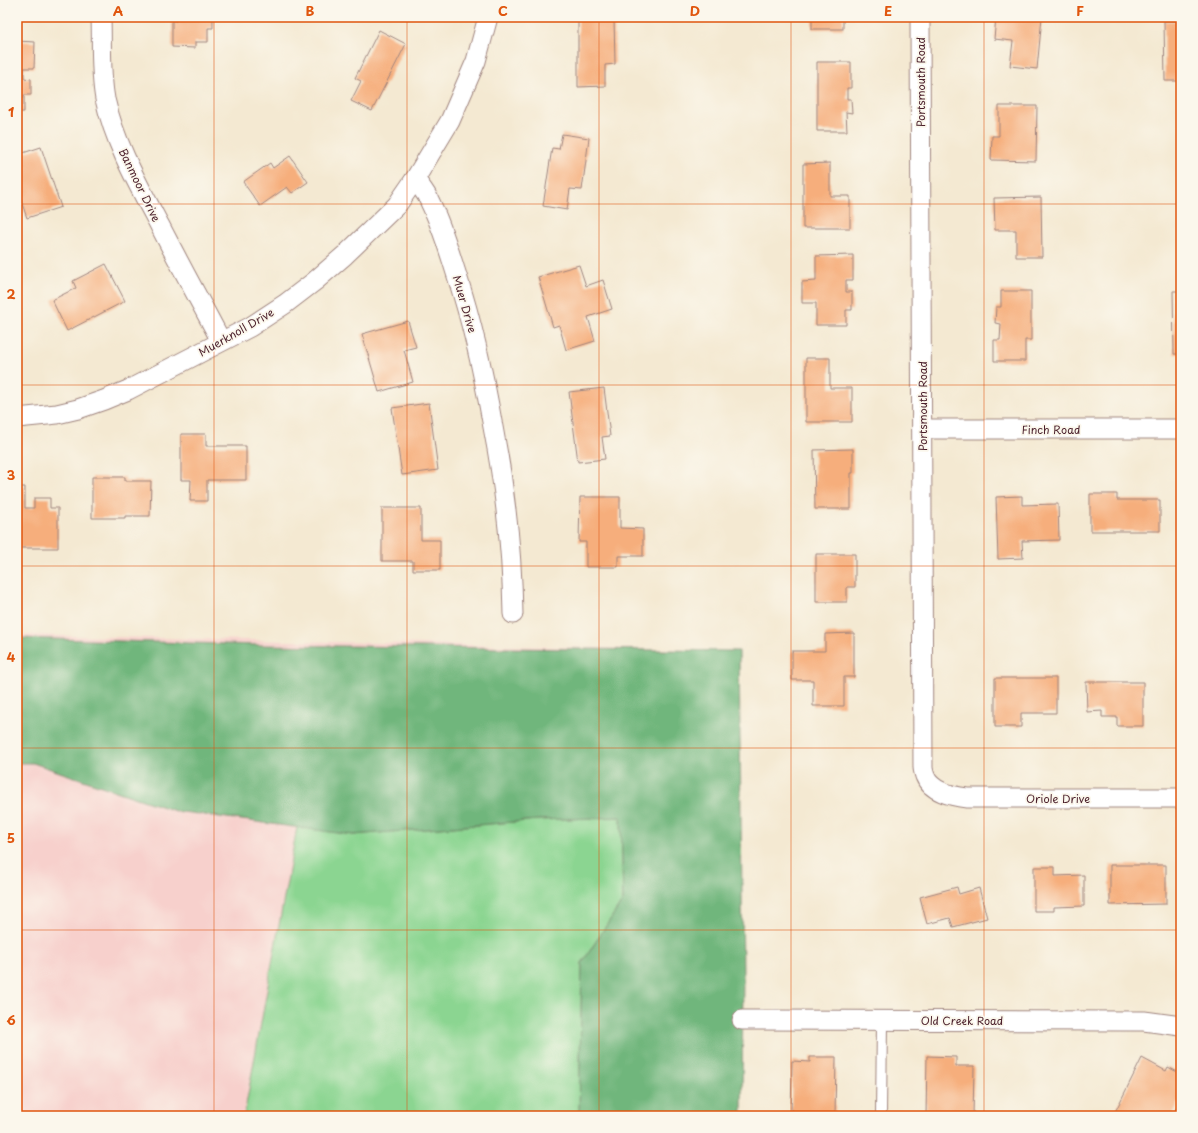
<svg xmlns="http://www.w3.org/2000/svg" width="1198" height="1133" viewBox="0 0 1198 1133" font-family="'Playpen Sans',sans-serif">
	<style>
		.built { fill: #f7d0cc }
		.green { fill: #8bd591; stroke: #6a7a5e }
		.forest { fill: #70b67b; stroke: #5d6a53 }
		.building { fill: #f6ae7b }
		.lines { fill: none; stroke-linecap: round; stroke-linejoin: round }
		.service-casing { stroke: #9f847e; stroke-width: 12 }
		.minor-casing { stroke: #9f847e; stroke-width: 21 }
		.service { stroke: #fff; stroke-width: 10 }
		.minor { stroke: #fff; stroke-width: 19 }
		.grid { fill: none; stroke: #e0560e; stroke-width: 1; stroke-opacity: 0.55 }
		.labels { text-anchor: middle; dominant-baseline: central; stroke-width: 3.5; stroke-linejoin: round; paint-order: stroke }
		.street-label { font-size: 11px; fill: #4a1f2b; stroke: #fbf7ec }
		.neatline { fill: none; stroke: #e0560e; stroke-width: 1.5 }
		.grid-label { font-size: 13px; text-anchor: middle; font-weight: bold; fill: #e0560e }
	</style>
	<rect width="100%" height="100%" fill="#fbf7ec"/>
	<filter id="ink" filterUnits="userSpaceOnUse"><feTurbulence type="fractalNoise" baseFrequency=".025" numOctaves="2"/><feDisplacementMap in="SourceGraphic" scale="8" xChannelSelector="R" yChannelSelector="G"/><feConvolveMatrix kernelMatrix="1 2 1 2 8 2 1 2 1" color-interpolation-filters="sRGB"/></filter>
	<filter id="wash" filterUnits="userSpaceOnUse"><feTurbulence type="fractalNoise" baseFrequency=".012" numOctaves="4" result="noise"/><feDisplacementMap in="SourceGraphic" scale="16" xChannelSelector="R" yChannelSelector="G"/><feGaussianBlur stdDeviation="0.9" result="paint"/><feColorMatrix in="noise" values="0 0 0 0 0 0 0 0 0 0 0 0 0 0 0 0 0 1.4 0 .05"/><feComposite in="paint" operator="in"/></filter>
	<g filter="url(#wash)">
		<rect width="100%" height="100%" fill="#f4e9d2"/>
		<polygon class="built" points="17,635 739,651 743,973 742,1116 17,1116"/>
		<polygon class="green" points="621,817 623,900 582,963 579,1116 244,1116 297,827 353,835 538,820"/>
		<polygon class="forest" points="17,638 259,645 739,651 743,973 742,1116 579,1116 582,963 623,900 621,817 538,820 353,835 175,811 33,763 17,763"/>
		<g id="blocks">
			<g class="building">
				<polygon points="176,17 213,17 213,28 208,28 208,42 195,42 195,48 172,47 172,20 176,21"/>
				<rect x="812" y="17" width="31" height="12"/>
				<polygon points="996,17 1042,17 1037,69 1010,66 1013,41 994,39"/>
				<polygon points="614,18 615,64 605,65 605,86 578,87 578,19"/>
				<polygon points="1164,21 1181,21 1181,81 1165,81"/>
				<polygon points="379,30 406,44 372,111 351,101 361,81 355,78"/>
				<polygon points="17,41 35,42 34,68 24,68 24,78 31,79 31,95 24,95 24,112 17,112"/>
				<polygon points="817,62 851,62 851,88 847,88 847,99 851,99 852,113 846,112 847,131 817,131"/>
				<polygon points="999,106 1037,106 1036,161 991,160 992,136 999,136"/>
				<polygon points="562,134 589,138 582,190 570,189 567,210 543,206 552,148 559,149"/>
				<polygon points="41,147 61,207 27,218 17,189 17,155"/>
				<polygon points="290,156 308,182 292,193 287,187 260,206 243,182 270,163 273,168"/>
				<polygon points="830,163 830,196 850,196 850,228 803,228 803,164"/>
				<polygon points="1041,197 1042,257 1016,257 1016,230 995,230 994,198"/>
				<polygon points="853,255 853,280 846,280 846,292 852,292 852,310 846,310 846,325 816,325 816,303 802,303 802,282 816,281 816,256"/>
				<polygon points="106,264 125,301 67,331 52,300 76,288 73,281"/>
				<polygon points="579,265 586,286 603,280 612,309 588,317 595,341 566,350 559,325 553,327 538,277"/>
				<polygon points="1001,291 1031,291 1031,340 1025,340 1025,361 994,361 994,340 1000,340 1001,324 995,323 996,307 1001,307"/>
				<polygon points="1173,291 1181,291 1181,354 1174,354"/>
				<polygon points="408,321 416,347 404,350 413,382 379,392 362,334"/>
				<polygon points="806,358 830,358 830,388 852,388 852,422 806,422"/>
				<polygon points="604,388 610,436 602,437 605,459 578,462 569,392"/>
				<polygon points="429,403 438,470 402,475 392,408"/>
				<polygon points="181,434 206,434 206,446 246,446 246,480 207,480 207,501 190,501 191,480 181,480"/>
				<polygon points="853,449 853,473 851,473 851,509 815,509 814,450"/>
				<polygon points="92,477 125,477 125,481 151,481 150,516 125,516 125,518 92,518"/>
				<polygon points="17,487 25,487 25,508 34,508 34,498 50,498 50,508 58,508 58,548 17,548"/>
				<polygon points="1090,494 1117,494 1117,500 1160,500 1160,531 1090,531"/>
				<polygon points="1022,496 1022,505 1058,504 1059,540 1022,541 1023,558 998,559 996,497"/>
				<polygon points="580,497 620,497 620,528 643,529 643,556 618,556 618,567 586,567 586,542 579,542"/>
				<polygon points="382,508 421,508 421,540 440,540 440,570 413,570 413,561 382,561"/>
				<polygon points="816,554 855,554 855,587 847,587 847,602 816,602"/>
				<polygon points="854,633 854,677 844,677 844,706 813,706 813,680 792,680 792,651 825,651 825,634"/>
				<polygon points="995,678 1056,678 1056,713 1021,713 1021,727 995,727"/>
				<polygon points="1086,682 1143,682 1143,726 1117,726 1117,717 1102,717 1102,711 1087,712"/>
				<polygon points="1110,865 1166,865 1166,904 1110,905"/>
				<polygon points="1034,867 1055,867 1055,876 1084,875 1084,906 1054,907 1054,911 1034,911"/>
				<polygon points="957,887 959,894 979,888 987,918 953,927 950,918 927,924 920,897"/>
				<polygon points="927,1056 956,1057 956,1066 974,1066 973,1116 926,1116"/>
				<polygon points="810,1057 836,1057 835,1116 791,1116 792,1061 810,1062"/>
				<polygon points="1142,1058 1166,1071 1168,1067 1181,1074 1181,1099 1172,1116 1113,1116"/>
			</g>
		</g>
	</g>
	<g filter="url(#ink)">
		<use href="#blocks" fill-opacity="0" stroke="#9f847e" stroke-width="1"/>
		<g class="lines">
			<defs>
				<polyline id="service" points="881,1116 882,1020"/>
				<g id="minor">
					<path d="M101,17C102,44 100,72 105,99C115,144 139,186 160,226C180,265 201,303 221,341"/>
					<path d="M488,17L476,61L450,121L415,179C420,186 427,194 430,202C442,226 449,251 457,276C473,325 484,376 493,427C505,488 512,551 513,614"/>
					<path d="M920,17L923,767C923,770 924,773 925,776C931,792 952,796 967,798H1181"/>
					<polyline points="17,418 57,414 78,409 104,400 128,390 250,327 285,304 315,281 345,255 397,205 415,179"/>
					<polyline points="922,429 1181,429"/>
					<polyline points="742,1020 1144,1021 1181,1026"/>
				</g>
			</defs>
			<use href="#service" class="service-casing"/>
			<use href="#minor" class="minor-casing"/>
			<use href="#service" class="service"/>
			<use href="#minor" class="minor"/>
		</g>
	</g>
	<path class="grid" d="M214,17V1116M407,17V1116M599,17V1116M791,17V1116M984,17V1116M17,204H1181M17,385H1181M17,566H1181M17,748H1181M17,930H1181"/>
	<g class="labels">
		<g class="street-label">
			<text transform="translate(920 82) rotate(-90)">Portsmouth Road</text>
			<text transform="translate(140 185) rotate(64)">Banmoor Drive</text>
			<text transform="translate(465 304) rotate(74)">Muer Drive</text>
			<text transform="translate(236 332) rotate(-30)">Muerknoll Drive</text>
			<text transform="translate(922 406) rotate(-90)">Portsmouth Road</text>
			<text x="1051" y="429">Finch Road</text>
			<text x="1058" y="798">Oriole Drive</text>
			<text x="962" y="1020">Old Creek Road</text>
		</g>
	</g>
	<rect width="1198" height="1133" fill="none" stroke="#fbf7ec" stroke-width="44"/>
	<rect x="22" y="22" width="1154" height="1089" class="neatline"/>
	<g class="grid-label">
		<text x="118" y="16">A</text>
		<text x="310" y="16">B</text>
		<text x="503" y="16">C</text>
		<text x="695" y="16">D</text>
		<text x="888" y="16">E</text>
		<text x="1080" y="16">F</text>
		<text x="11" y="117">1</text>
		<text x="11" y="299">2</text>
		<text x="11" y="480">3</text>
		<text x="11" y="662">4</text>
		<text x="11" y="843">5</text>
		<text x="11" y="1025">6</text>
	</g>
</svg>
